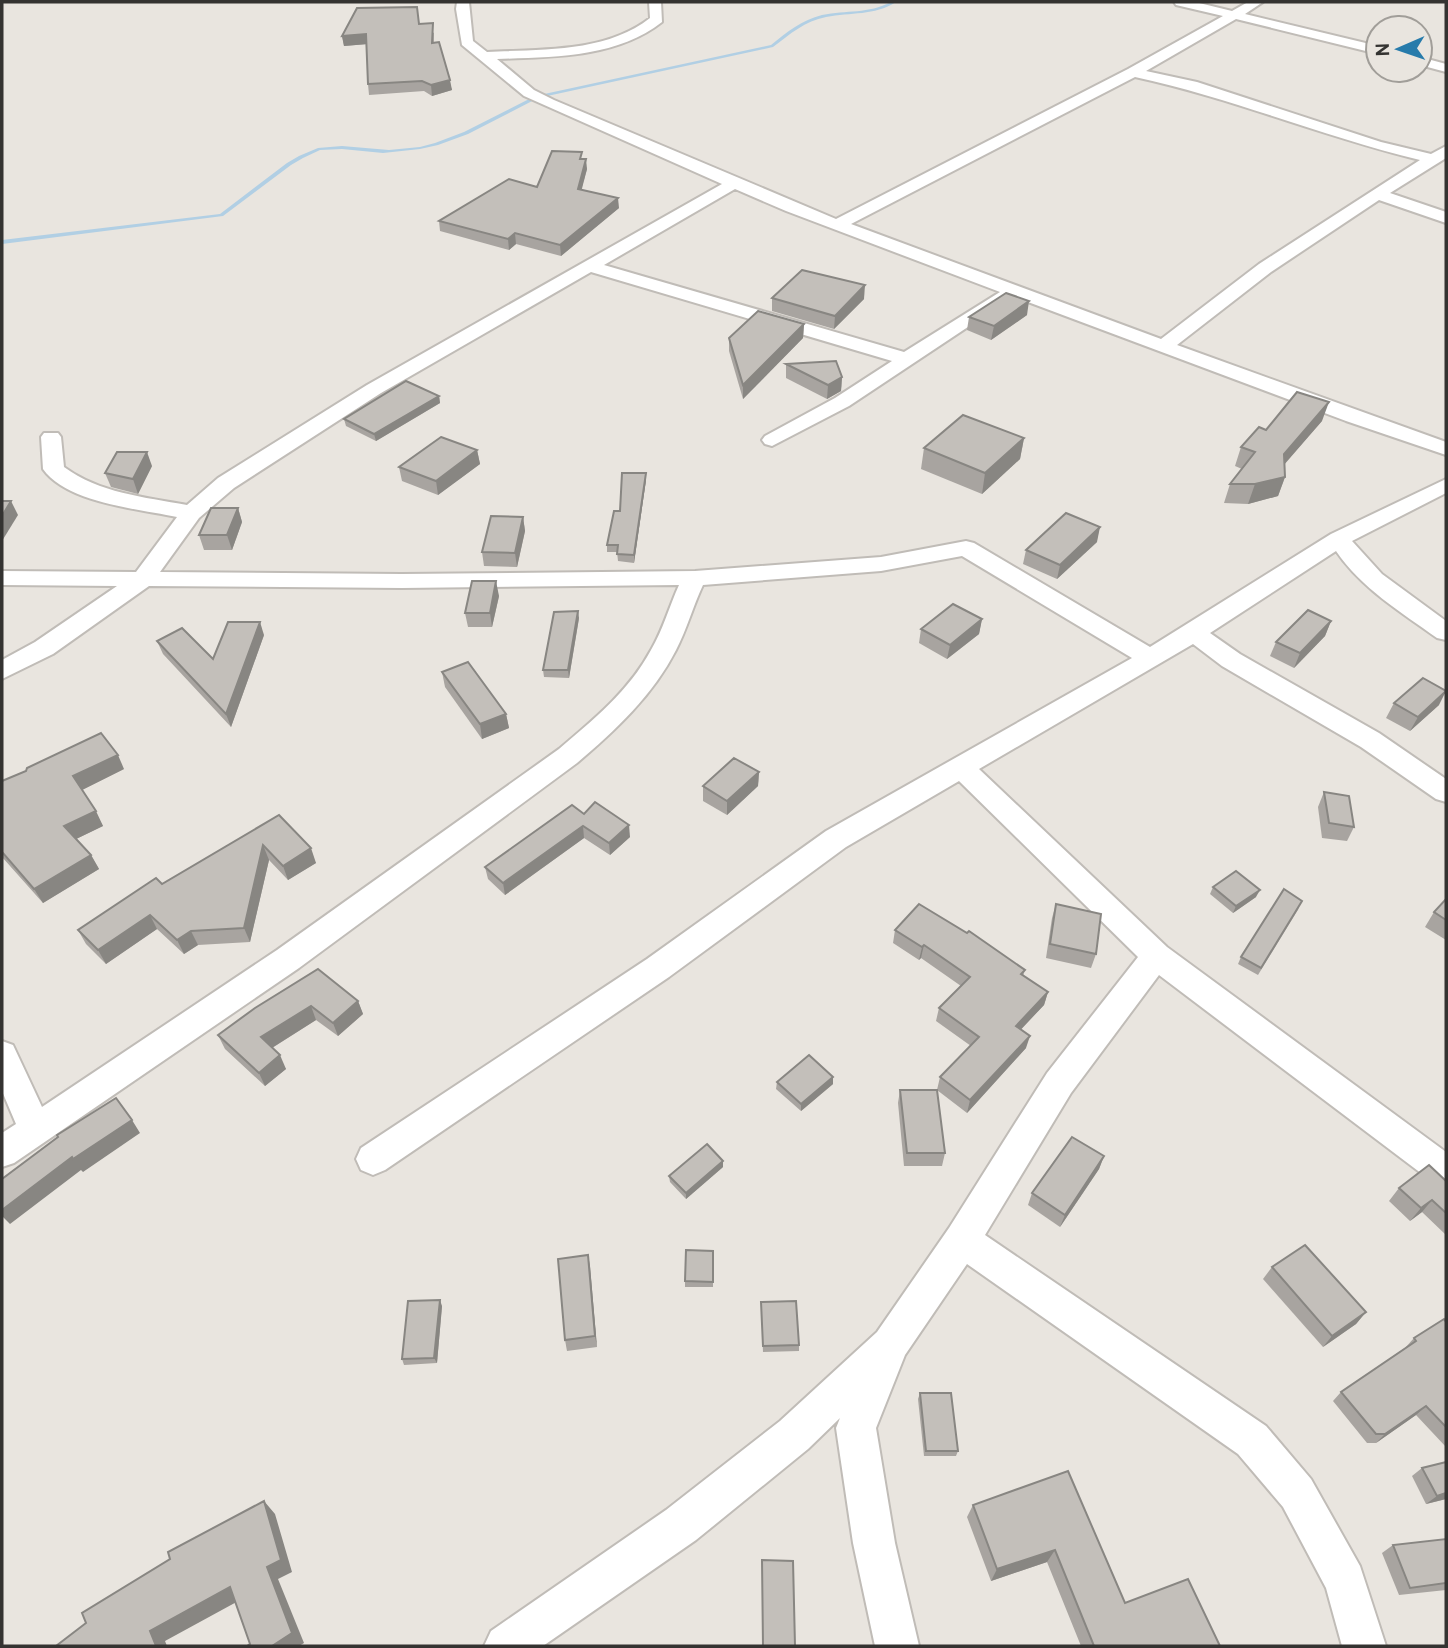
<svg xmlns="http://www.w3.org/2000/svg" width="1448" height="1648" viewBox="0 0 1448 1648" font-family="Overpass,sans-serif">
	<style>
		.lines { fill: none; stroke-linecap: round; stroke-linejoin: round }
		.stream { fill: #b1cfe4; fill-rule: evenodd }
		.street-casing { stroke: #c0bcb7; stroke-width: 4 }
		.street { fill: #fff; fill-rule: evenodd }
		.wall { fill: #a8a4a0 }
		.shaded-wall { fill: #888682 }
		.building { fill: #c3bfba; stroke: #888682; stroke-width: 2 }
	</style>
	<rect width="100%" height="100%" fill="#e9e5df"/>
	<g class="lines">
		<path class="stream" d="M891,2H896C874,16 851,12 826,17C805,21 790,34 773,47L538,98L468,134L438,145L420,149L383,153L342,149L320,150L303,158L291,165L223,216L2,244V240L220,214L287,163L299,156L318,148L342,146L389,150L420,147L435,143L464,132L535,96L771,45C787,32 802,20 822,15C847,10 868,14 891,2Z"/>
		<defs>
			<g id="street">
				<path d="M457,2H469L473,41L487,52C542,49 605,53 650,18L649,2H661L662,22C616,58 553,57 497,59L534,90L554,100L836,219L1128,69L1223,16L1176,5L1174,2H1195L1232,11L1248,2H1263L1245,14L1378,46V54L1236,19L1146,71L1197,82L1381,142L1431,154L1446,146V158L1390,193L1446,212V223L1379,200L1271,272L1177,345L1446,442V455L1346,421L1009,295L1007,301L849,406L772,446L765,444L762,440L765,436L835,398L892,361L591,272L381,393L234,488L199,518L160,572L402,574L695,571L881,557L966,541L974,543L1150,647L1331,534L1446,479V493L1352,541L1382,574L1446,621V640L1437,638C1401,612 1361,588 1336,551L1210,633L1240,654L1379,733L1446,779V802L1436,799L1361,747L1222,666L1193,644L979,769L1167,947L1446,1152V1188L1434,1183L1159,975L1071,1093L985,1235L1266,1426L1311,1479L1360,1566L1386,1646H1342L1326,1588L1283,1507L1238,1454L967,1264L905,1355L876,1428L895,1543L919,1646H875L853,1543L836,1428L840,1418L808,1449L696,1540L543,1646H484L491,1631L666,1510L780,1421L877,1332L949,1228L1047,1073L1138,957L959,781L846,847L669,977L385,1170L373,1175L361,1170L356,1159L361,1148L647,959L826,831L1132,658L962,556L881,571L703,585C693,606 687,629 676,650C653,695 616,730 577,763L299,968L14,1163L2,1167V1133L16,1124L2,1091V1041L13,1045L42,1107L277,950L559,749C593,720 629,691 651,650C663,630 669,607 679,585L402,588L149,586L53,654L2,679V660L35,642L117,586L2,585V571L136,572L177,517C139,509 67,503 43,469L41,437L44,433H58L61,437L64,467C99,493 144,497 187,505L218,478L367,385L722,184L524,96L462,45L456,9ZM1135,77C1232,98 1324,137 1420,160L1259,264L1161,339L851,224ZM735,189L786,211L1000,292L904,352L604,265Z"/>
				<polygon points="1420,57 1446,64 1446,72 1420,65"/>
			</g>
		</defs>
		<use href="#street" class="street-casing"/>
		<use href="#street" class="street"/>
	</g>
	<g class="wall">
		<polygon points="419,24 434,33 434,43 452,90 432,96 424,91 369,95 368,84 367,44 344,46 342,36"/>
		<polygon points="583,159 587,169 581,190 619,208 561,256 516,244 509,250 440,231 439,221 537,187"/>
		<polygon points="772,298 864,299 834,329 772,311"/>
		<polygon points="1027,315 991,340 967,330 969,317"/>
		<polygon points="804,324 803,338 743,399 729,351 729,338"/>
		<polygon points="786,364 842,377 841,391 827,399 786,378"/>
		<polygon points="439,396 440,403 376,441 346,426 344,419"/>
		<polygon points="1322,421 1284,464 1285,477 1278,496 1248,504 1224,503 1230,484 1242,469 1235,466 1241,447 1266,430"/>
		<polygon points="1024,438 1020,459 982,494 921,469 924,448"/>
		<polygon points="477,450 480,464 438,495 402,481 399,467"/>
		<polygon points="152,466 138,494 111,487 105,473"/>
		<polygon points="646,473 646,480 634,563 618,561 617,552 607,552 607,545 620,511"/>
		<polygon points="238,508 242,522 232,550 204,550 199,535"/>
		<polygon points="523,517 525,531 517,567 484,566 482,552"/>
		<polygon points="1097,542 1057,579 1023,564 1026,550"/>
		<polygon points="499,596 492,627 468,627 465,613"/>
		<polygon points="579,618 569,678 544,677 543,670"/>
		<polygon points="982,619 979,634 947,659 919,643 921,629"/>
		<polygon points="1331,621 1325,636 1294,668 1270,656 1276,642"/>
		<polygon points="264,635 231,727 163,654 157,641 213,659"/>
		<polygon points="442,672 506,714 509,728 482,739 445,687"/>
		<polygon points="1394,703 1439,705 1410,731 1386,718"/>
		<polygon points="124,769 82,790 103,826 76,839 91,855 99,869 43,903 2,857 2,781"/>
		<polygon points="759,772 758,786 727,815 703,801 703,786"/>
		<polygon points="1324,792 1354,827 1347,841 1322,838 1318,807"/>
		<polygon points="584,814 630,837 610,855 584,838 505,895 488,879 485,867"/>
		<polygon points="279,815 316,863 288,880 269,860 250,942 198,945 184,954 157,929 106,964 86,944 78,930 162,884"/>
		<polygon points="1213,887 1256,897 1233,913 1210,894"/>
		<polygon points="1446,899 1446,940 1425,927 1434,912"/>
		<polygon points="1056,904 1096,954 1091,968 1046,958 1052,918"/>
		<polygon points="1299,908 1258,975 1238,964 1241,957"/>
		<polygon points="895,930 1025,970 1023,976 1048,992 1044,1005 1021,1029 1026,1048 967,1113 937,1090 940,1077 971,1046 936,1021 939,1008 961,986 921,958 919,960 893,943"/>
		<polygon points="358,1001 363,1014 338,1036 316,1020 272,1048 286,1069 265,1086 225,1049 218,1035 255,1008"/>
		<polygon points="777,1082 833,1084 801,1111 776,1089"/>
		<polygon points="900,1090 945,1153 942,1166 904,1166 898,1103"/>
		<polygon points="1104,1156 1099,1169 1060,1227 1028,1205 1032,1193"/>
		<polygon points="723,1167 686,1199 670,1182 669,1176"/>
		<polygon points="1446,1181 1446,1235 1422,1212 1410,1221 1389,1201 1399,1188"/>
		<polygon points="713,1251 713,1287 685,1287 685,1281"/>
		<polygon points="588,1255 597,1347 567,1351 565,1340"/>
		<polygon points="1272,1267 1366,1312 1356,1324 1323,1347 1263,1279"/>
		<polygon points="761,1302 799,1345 799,1351 763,1352"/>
		<polygon points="442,1306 437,1363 404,1365 402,1359"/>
		<polygon points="1446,1322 1446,1447 1416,1415 1376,1443 1367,1443 1333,1401 1341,1392 1405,1348 1414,1338"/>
		<polygon points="920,1393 958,1451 956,1456 924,1456 918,1399"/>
		<polygon points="1446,1462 1446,1499 1426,1504 1412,1476 1422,1468"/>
		<polygon points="1068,1471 1125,1603 1220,1646 1081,1646 1047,1562 991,1581 967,1517 973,1505"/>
		<polygon points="1446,1539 1446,1590 1399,1595 1382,1553 1393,1545"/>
		<polygon points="762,1560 795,1646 763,1646"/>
	</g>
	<g class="shaded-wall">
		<polygon points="366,34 368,44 344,46 342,36"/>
		<polygon points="450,80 452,90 432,96 431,85"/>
		<polygon points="586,159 587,169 579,200 578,189"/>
		<polygon points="618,198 619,208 561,256 560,245"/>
		<polygon points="515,233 516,244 509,250 508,239"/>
		<polygon points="865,285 864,299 834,329 835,316"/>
		<polygon points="1029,301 1027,315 991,340 994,326"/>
		<polygon points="804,324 803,338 743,399 743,385"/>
		<polygon points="842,377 841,391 827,399 828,385"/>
		<polygon points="439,396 440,403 376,441 374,434"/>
		<polygon points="1329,402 1322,421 1277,473 1284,454"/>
		<polygon points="1024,438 1020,459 982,494 985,473"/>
		<polygon points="477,450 480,464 438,495 436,481"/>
		<polygon points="147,452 152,466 138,494 133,479"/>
		<polygon points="646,473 646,480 634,563 634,555"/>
		<polygon points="1285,477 1278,496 1248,504 1255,484"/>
		<polygon points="11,501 18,515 2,541 2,516"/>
		<polygon points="238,508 242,522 232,550 227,535"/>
		<polygon points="523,517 525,531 517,567 515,553"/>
		<polygon points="1100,527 1097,542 1057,579 1060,565"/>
		<polygon points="496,581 499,596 492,627 490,613"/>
		<polygon points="578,611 579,618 569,678 568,670"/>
		<polygon points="982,619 979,634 947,659 950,645"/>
		<polygon points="1331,621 1325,636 1294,668 1300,653"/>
		<polygon points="260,622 264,635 231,727 226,714"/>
		<polygon points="1446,691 1439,705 1410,731 1418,717"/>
		<polygon points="506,714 509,728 482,739 480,724"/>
		<polygon points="118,755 124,769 80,791 73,776"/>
		<polygon points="759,772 758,786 727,815 727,801"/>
		<polygon points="96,811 103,826 72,841 64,826"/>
		<polygon points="629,825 630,837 610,855 609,843"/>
		<polygon points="583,826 584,838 505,895 503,883"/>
		<polygon points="263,845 269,860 250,942 244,928"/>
		<polygon points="311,848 316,863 288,880 283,866"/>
		<polygon points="91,855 99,869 43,903 34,889"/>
		<polygon points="1260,890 1256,897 1233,913 1236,906"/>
		<polygon points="150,915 157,929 106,964 98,950"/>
		<polygon points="191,931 198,945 184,954 177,940"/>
		<polygon points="924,945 921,958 919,960 922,947"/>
		<polygon points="1048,992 1044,1005 1012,1039 1016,1026"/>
		<polygon points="358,1001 363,1014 338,1036 333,1023"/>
		<polygon points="311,1006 316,1020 267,1051 261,1037"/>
		<polygon points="1030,1036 1026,1048 967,1113 970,1100"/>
		<polygon points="280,1055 286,1069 265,1086 259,1073"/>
		<polygon points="833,1077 833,1084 801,1111 801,1104"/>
		<polygon points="132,1120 140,1133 83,1172 81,1170 10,1224 2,1216 2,1210 72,1157"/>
		<polygon points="1104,1156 1099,1169 1060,1227 1065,1215"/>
		<polygon points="723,1161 723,1167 686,1199 686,1193"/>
		<polygon points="1432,1200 1422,1212 1410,1221 1421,1208"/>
		<polygon points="588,1255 590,1266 597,1347 595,1336"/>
		<polygon points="440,1300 442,1306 437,1363 434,1358"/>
		<polygon points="1366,1312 1356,1324 1323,1347 1332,1336"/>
		<polygon points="1426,1406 1416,1415 1376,1443 1385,1434"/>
		<polygon points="1446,1493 1446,1499 1426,1504 1437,1496"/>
		<polygon points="264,1501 275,1514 292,1572 278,1579 304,1643 299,1646 272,1646"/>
		<polygon points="1055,1550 1047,1562 991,1581 997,1569"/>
		<polygon points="230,1587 242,1599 165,1641 167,1646 156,1646 150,1631"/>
	</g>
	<g class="building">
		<polygon points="417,7 419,24 433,23 432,43 439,42 450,80 431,85 422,81 368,84 366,34 342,36 357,8"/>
		<polygon points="552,151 582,152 580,159 586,159 578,189 618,198 560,245 515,233 508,239 439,221 509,179 537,187"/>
		<polygon points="802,270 865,285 835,316 772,298"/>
		<polygon points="1006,293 1029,301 994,326 969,317"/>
		<polygon points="758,311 804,324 743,385 729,338"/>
		<polygon points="836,361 842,377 828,385 786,364"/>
		<polygon points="406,381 439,396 374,434 344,419"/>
		<polygon points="1297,392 1329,402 1284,454 1285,477 1255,484 1230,484 1255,452 1241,447 1259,427 1266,430"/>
		<polygon points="963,415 1024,438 985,473 924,448"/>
		<polygon points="441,437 477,450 436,481 399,467"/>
		<polygon points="117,452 147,452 133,479 105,473"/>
		<polygon points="622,473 646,473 634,555 617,554 618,545 607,545 614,511 620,511"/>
		<polygon points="2,501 11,501 2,516"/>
		<polygon points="211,508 238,508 227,535 199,535"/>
		<polygon points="1066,513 1100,527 1060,565 1026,550"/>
		<polygon points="491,516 523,517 515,553 482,552"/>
		<polygon points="472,581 496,581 490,613 465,613"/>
		<polygon points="953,604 982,619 950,645 921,629"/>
		<polygon points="1308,610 1331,621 1300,653 1276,642"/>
		<polygon points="578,611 568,670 543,670 554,612"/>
		<polygon points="228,622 260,622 226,714 157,641 182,628 213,659"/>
		<polygon points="468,662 506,714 480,724 442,672"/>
		<polygon points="1423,678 1446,691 1418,717 1394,703"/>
		<polygon points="101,733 118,755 73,776 96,811 64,826 91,855 34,889 2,852 2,781 26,771 27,768"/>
		<polygon points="734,758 759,772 727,801 703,786"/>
		<polygon points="1324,792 1349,796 1354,827 1329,823"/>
		<polygon points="595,802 629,825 609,843 583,826 503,883 485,867 572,805 584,814"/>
		<polygon points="279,815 311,848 283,866 263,845 244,928 191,931 177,940 150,915 98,950 78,930 156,878 162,884"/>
		<polygon points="1236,871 1260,890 1236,906 1213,887"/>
		<polygon points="1284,889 1302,901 1261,968 1241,957"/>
		<polygon points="1446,899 1446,920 1434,912"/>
		<polygon points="919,904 967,933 969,931 1025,970 1021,974 1048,992 1016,1026 1030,1036 970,1100 940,1077 979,1037 939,1008 970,977 924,945 922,947 895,930"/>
		<polygon points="1056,904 1101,914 1096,954 1050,944"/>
		<polygon points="318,969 358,1001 333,1023 311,1006 261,1037 280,1055 259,1073 218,1035 255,1008"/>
		<polygon points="809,1055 833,1077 801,1104 777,1082"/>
		<polygon points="900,1090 937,1090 945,1153 907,1153"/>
		<polygon points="116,1098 132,1120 73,1159 72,1157 2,1210 2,1179 58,1137 57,1135"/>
		<polygon points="1072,1137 1104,1156 1065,1215 1032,1193"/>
		<polygon points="707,1144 723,1161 686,1193 669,1176"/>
		<polygon points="1429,1165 1446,1181 1446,1213 1432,1200 1421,1208 1399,1188"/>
		<polygon points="1305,1245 1366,1312 1332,1336 1272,1267"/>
		<polygon points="686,1250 713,1251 713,1282 685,1281"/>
		<polygon points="588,1255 595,1336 565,1340 558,1259"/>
		<polygon points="440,1300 434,1358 402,1359 408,1301"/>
		<polygon points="796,1301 799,1345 763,1346 761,1302"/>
		<polygon points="1444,1319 1446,1322 1446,1427 1426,1406 1385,1434 1376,1434 1341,1392 1416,1341 1414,1338"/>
		<polygon points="920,1393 951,1393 958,1451 926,1451"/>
		<polygon points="1446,1462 1446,1493 1437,1496 1422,1468"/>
		<polygon points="1068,1471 1125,1603 1188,1579 1220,1646 1094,1646 1055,1550 997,1569 973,1505"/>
		<polygon points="264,1501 281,1560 267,1567 292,1633 272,1646 247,1646 250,1644 230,1587 150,1631 156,1646 56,1646 86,1623 82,1613 170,1559 168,1552"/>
		<polygon points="1446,1539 1446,1583 1410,1588 1393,1545"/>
		<polygon points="762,1560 793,1561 795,1646 763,1646"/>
	</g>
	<rect width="1448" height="1648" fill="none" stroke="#343331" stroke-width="7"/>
	<g transform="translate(1399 49) rotate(268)"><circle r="33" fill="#e9e5df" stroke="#a19e99" stroke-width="2"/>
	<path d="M0-5L12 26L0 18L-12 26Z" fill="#277bab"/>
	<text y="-10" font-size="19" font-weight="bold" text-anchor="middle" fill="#343331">N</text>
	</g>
</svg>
